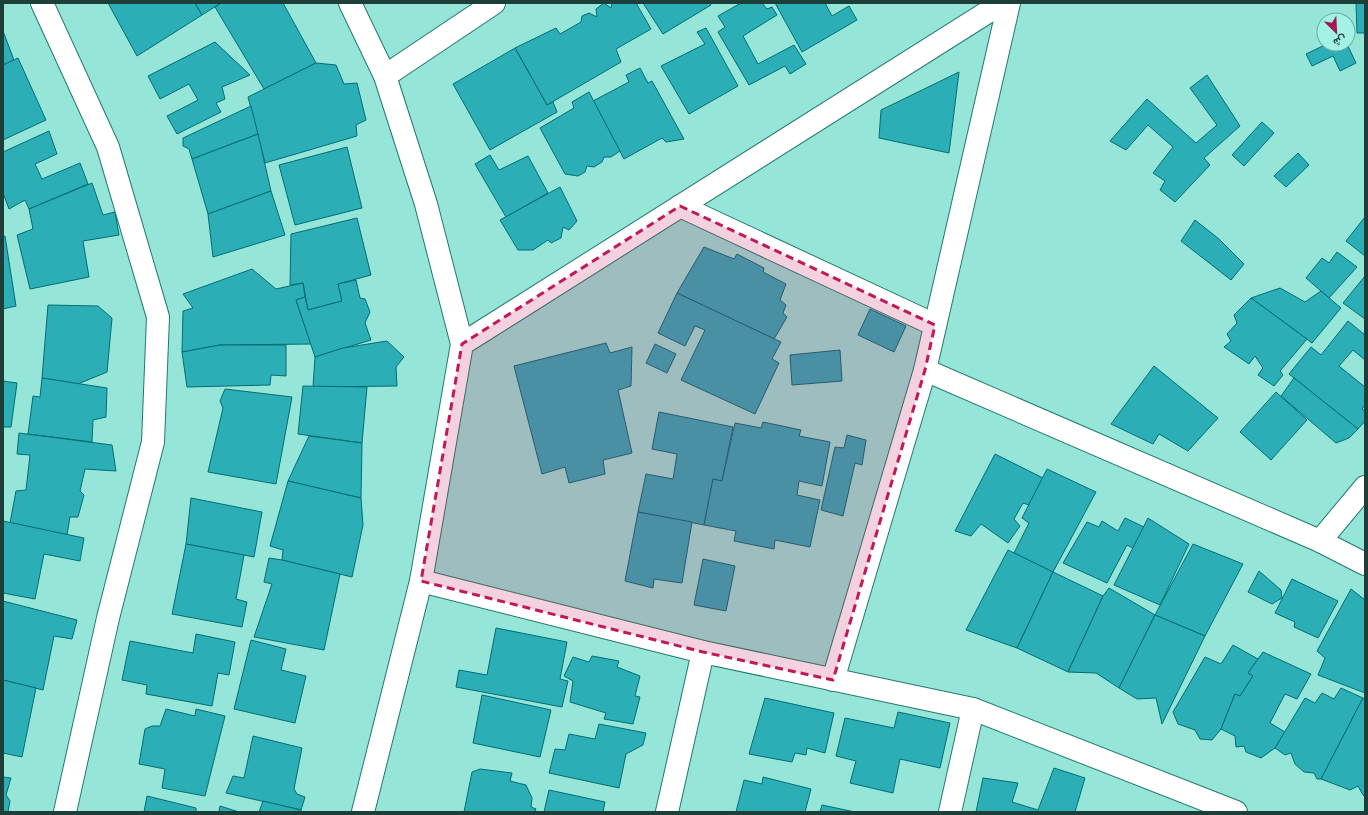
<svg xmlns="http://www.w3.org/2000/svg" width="1368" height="815" viewBox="0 0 1368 815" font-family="'PT Serif',Vazirmatn,serif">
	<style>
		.building { fill: #2caeb7; stroke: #026d73 }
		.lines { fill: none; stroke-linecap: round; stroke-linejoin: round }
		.minor-casing { stroke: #23796d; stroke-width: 24 }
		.minor { stroke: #fff; stroke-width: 22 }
		.marked { fill: #c2185b; fill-opacity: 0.2; stroke: #c2185b; stroke-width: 3; stroke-dasharray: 8 5; stroke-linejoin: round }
	</style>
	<rect width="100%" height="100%" fill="#95e6d8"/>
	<g class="building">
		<polygon points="108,3 195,3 202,15 137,56"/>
		<polygon points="195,3 221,3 202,15"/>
		<polygon points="221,3 283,3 316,63 264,89 215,7"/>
		<polygon points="604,3 611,8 612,3 636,3 651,29 616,49 621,62 547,105 515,48 556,28 560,34 581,22 582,16 589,13 597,17 596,9"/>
		<polygon points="643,3 710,3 711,5 663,34"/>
		<polygon points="741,3 762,3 767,9 772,7 777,15 743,36 758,64 794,45 806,64 790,74 785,66 749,85 718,32 725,27 718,16"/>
		<polygon points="775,3 825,3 832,16 849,6 857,20 802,52"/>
		<polygon points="1356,3 1365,3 1365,33 1357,33"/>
		<polygon points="706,28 738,86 689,114 661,66 705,44 697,32"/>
		<polygon points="3,31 14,60 3,65"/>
		<polygon points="215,42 250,75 222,87 225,99 216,103 221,112 177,134 167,116 198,100 189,84 160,99 148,76"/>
		<polygon points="1327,44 1347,44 1356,63 1340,71 1333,56 1312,66 1306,54"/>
		<polygon points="515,48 547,105 553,102 557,112 490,150 453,84"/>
		<polygon points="18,58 46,120 3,140 3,65"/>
		<polygon points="316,63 336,65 344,84 357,83 366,120 356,125 357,136 265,163 248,97"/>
		<polygon points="640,68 648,83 652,81 684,139 666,142 662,138 624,159 593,101 629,82 626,75"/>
		<polygon points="959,72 949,153 879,138 881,110"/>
		<polygon points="1207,75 1240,126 1204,158 1210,165 1175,202 1160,190 1165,181 1153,173 1173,147 1148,125 1126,150 1110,141 1147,99 1196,143 1217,125 1190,88"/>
		<polygon points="589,92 620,151 611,157 604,157 602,162 594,167 587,166 585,172 578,176 565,174 540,128 574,108 572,102"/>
		<polygon points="251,106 258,134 192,159 189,149 183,146 183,138"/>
		<polygon points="1262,122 1274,133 1244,166 1232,155"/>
		<polygon points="49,131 57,154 35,164 42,179 80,163 88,184 29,209 25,200 9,209 3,193 3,152"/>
		<polygon points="258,134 271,191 208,214 192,159"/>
		<polygon points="347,147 362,208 295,225 279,165"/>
		<polygon points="1298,153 1309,165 1286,187 1274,176"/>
		<polygon points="490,155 499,170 528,156 548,193 506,217 475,164"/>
		<polygon points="92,183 103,215 115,212 119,235 83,241 89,277 30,289 17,235 33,229 29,209"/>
		<polygon points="560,187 577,221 569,230 563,227 561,238 551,243 548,240 533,250 518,250 500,220"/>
		<polygon points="271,191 285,235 213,257 208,214"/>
		<polygon points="1365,217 1365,256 1346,241"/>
		<polygon points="357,218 371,275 338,284 342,301 308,310 303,283 290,285 291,234"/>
		<polygon points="1195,220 1219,239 1244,264 1231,280 1181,241"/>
		<polygon points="5,236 16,306 3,309 3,237"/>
		<polygon points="704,247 734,259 737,254 764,268 763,272 786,284 780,300 786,305 783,313 787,317 774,339 677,293"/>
		<polygon points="1337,252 1357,267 1329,298 1306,278 1322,258 1329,263"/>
		<polygon points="252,269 276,289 303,283 305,297 296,300 311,344 220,345 182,352 183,311 193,308 183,294"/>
		<polygon points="1365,276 1365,319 1343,303"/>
		<polygon points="356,280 360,298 365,299 370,312 365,323 371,340 315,357 296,300 305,297 308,310 342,301 338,284"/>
		<polygon points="1280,288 1305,302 1321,291 1341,308 1312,343 1251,298"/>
		<polygon points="677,293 781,342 772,359 779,363 755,414 681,380 705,330 695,326 685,346 658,333"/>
		<polygon points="1251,298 1307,339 1280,371 1283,375 1274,386 1258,375 1263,368 1255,356 1249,364 1224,347 1231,341 1227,334 1237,323 1234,315"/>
		<polygon points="48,305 98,306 112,318 107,372 78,384 42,378"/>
		<polygon points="870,309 906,326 894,352 858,335"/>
		<polygon points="1348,321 1365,335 1365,360 1353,350 1339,366 1365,387 1365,405 1362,409 1365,411 1365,421 1358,429 1289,374 1311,347 1321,355"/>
		<polygon points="387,341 404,357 396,367 397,386 313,387 315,357 343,348"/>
		<polygon points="606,343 610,353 632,347 631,386 618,390 632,453 603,460 605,474 569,483 565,467 542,474 514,366"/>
		<polygon points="655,344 676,354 667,373 646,363"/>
		<polygon points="220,345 286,345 286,376 271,375 270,385 187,387 182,352"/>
		<polygon points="840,350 842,381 792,385 790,355"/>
		<polygon points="1154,366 1218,418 1188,451 1159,434 1153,444 1111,424"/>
		<polygon points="42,378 107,388 106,417 93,420 92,442 28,434 33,396 40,397"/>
		<polygon points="1294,378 1358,429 1349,438 1336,443 1281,396"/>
		<polygon points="3,381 17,383 11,427 3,427"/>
		<polygon points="303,386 367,387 362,443 298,434"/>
		<polygon points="225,389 292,397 276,484 208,472 223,408 220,401"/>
		<polygon points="1276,392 1307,420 1271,460 1240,432"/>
		<polygon points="659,412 733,427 722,481 713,479 704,525 638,512 646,474 673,479 677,454 652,449"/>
		<polygon points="763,422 801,430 799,436 830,442 822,486 799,481 797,495 820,500 810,547 775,540 774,549 734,541 736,531 704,525 713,479 722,481 735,423 761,428"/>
		<polygon points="19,433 112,445 116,471 85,469 80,491 84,495 78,517 70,517 67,535 10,523 16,491 26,490 30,455 17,454"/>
		<polygon points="847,435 866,440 862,465 855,463 843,516 821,510 835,447 844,448"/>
		<polygon points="309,436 362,443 361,498 288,481"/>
		<polygon points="995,454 1043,478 1029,505 1023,503 1014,519 1020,526 1008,543 981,524 971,536 955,531"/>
		<polygon points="1047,469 1096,492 1053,572 1014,553 1029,523 1022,518"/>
		<polygon points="288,481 361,498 363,525 352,577 282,560 283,550 270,546"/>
		<polygon points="191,498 262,512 254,557 186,544"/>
		<polygon points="638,512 692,522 682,583 654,579 653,588 625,581"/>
		<polygon points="1125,518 1144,527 1133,548 1127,545 1107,583 1063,563 1087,522 1099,527 1102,521 1118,531"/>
		<polygon points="1148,518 1189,544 1160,605 1114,585"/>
		<polygon points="3,521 84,538 80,561 44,554 35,599 3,593"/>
		<polygon points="186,544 244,555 236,599 247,602 242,627 172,614"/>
		<polygon points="1193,544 1243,564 1205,636 1155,615"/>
		<polygon points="1008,550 1053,572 1017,648 966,630"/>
		<polygon points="269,558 282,560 340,574 324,650 254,637 272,584 264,582"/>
		<polygon points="703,559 735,566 726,611 694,605"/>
		<polygon points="1259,571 1281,590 1282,598 1272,604 1248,592"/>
		<polygon points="1053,572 1103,596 1068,672 1017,648"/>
		<polygon points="1292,579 1338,601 1318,638 1294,627 1295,622 1275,613"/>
		<polygon points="1109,588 1155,615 1119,688 1096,673 1068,672 1103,596"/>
		<polygon points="1351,589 1365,600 1365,693 1318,675 1325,658 1317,651"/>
		<polygon points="3,601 77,620 72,639 54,636 43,690 3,680"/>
		<polygon points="1155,615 1205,636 1162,724 1156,698 1137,699 1119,688"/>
		<polygon points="496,628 567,642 560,679 568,681 562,707 456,687 459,670 487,675"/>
		<polygon points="196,634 235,642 229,675 218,673 212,706 146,694 147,685 122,680 130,641 193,653"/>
		<polygon points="251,640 286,649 281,670 306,676 295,723 234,709"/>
		<polygon points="1233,645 1258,659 1248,673 1253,676 1240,696 1235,694 1221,729 1212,740 1200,739 1195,730 1178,724 1173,712 1205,657 1221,664"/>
		<polygon points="1263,652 1311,674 1297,699 1285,694 1270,723 1285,732 1275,748 1261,758 1246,752 1244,746 1236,747 1235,736 1221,729 1235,694 1240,696 1253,676 1248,673"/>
		<polygon points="592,656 619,661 617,667 640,676 635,696 640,697 633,724 604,719 606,713 570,702 573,681 564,676 573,657 589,662"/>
		<polygon points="3,680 36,688 22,757 3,753"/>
		<polygon points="1341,688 1363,698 1321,779 1317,779 1314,773 1304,772 1295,764 1291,753 1285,755 1275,748 1305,698 1315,703 1322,693 1334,699"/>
		<polygon points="482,695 551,710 540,757 473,743"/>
		<polygon points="765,698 834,713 825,753 807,748 806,755 795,753 792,762 749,754"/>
		<polygon points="1363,698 1365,699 1365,797 1363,795 1358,786 1350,790 1321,779"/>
		<polygon points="166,709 195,716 196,709 225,716 205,796 162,788 165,769 139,764 145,729 152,726 160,726"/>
		<polygon points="898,712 950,723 940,768 900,759 893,793 850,783 856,761 836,756 845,718 894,728"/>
		<polygon points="599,724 646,733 643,745 626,754 619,788 549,773 555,749 565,750 569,734 595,739"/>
		<polygon points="253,736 302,748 294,789 297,794 305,797 301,810 226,793 233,776 244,778"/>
		<polygon points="1054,768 1085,778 1075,812 976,812 983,778 1018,783 1012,802 1038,810"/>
		<polygon points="480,769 512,773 510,781 526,785 532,798 531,807 536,809 535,812 464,812 472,772"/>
		<polygon points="3,777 11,778 6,795 10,801 8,812 3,812"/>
		<polygon points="763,777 811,789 805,812 736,812 744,780 762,784"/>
		<polygon points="549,790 605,802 603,812 544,812"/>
		<polygon points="147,796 196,808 196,812 144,812"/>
		<polygon points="263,801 301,810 301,812 259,812"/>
		<polygon points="822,805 855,812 820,812"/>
		<polygon points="220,806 239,812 219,812"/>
	</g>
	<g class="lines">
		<defs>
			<g id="minor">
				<polyline points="42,3 108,147 158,317 153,442 108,618 65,812"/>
				<polyline points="350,3 385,76 426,204 462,344 421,581 363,812"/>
				<polyline points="385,76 494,3"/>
				<polyline points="680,206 935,325"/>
				<polyline points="462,344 1002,3"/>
				<polyline points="925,370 1320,541 1365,564"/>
				<polyline points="1320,541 1365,487"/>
				<polyline points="421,581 703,652 973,709 1236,812"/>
				<polyline points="833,680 925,370 1009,3"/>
				<polyline points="667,812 703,652"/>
				<polyline points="950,812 973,709"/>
			</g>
		</defs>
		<use href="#minor" class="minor-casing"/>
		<use href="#minor" class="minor"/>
	</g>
	<path class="marked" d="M680,206L935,325L925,370L833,680L703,652L421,581L462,344Z"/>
	<rect width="1368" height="815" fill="none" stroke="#1d3f3a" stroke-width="8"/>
	<g transform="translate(1336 32) rotate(156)"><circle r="19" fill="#a2f3e5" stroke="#6daba1"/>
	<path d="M0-3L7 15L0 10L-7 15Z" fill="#a61655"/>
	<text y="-6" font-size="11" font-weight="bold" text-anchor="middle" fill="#1d3f3a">ش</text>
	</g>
</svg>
